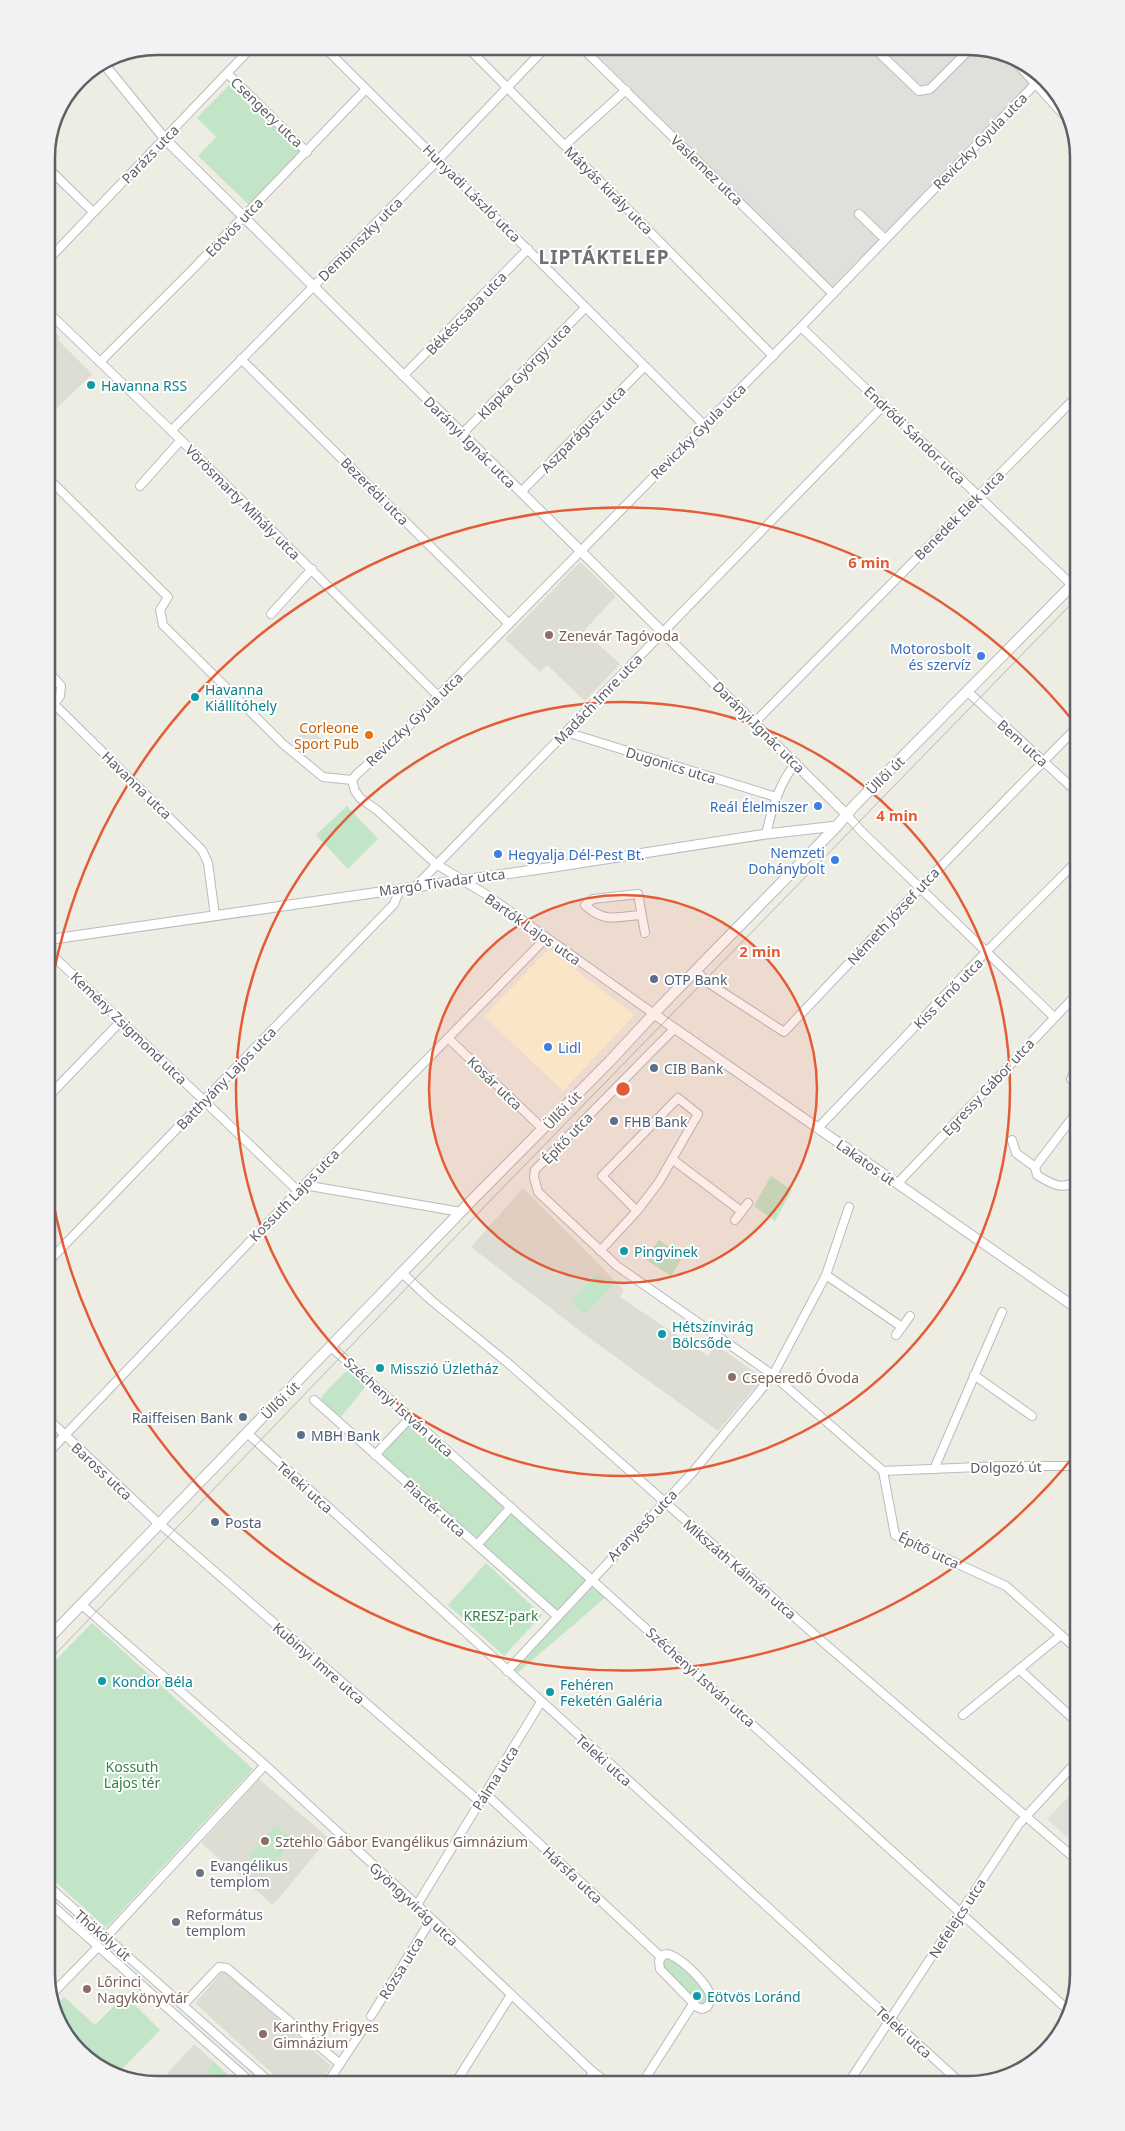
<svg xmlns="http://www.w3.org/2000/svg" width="1125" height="2131" viewBox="0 0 1125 2131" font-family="'Noto Sans',sans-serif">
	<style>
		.commercial { fill: #fdfadb }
		.industrial { fill: #e0dfd9 }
		.education { fill: #deddd3 }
		.green { fill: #c2e5c7 }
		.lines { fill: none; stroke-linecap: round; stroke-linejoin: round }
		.minor-casing { stroke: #b9bbc0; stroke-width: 10 }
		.tertiary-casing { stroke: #b9bbc0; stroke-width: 11 }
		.secondary-casing { stroke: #babcc2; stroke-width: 12 }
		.minor { stroke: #fff; stroke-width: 8 }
		.tertiary { stroke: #fff; stroke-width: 9 }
		.secondary { stroke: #fff; stroke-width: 10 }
		.tram { stroke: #b5b6b6; stroke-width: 1 }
		.ring { fill: none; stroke: #e35c36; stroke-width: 2.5 }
		.culture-dot { fill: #0f9aa8; stroke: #fff; stroke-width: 2 }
		.education-dot { fill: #8d6e63; stroke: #fff; stroke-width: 2 }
		.shop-dot { fill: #3f7fe0; stroke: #fff; stroke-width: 2 }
		.food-dot { fill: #e8710a; stroke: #fff; stroke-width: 2 }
		.service-dot { fill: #5c6f8a; stroke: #fff; stroke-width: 2 }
		.worship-dot { fill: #6b7280; stroke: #fff; stroke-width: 2 }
		.labels { text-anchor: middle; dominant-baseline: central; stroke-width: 4; stroke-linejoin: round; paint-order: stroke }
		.street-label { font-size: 14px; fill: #5c5f64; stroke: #fff }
		.culture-label { font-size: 14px; fill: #0d838f; stroke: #fff; text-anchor: start }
		.education-label { font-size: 14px; fill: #785e54; stroke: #fff; text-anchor: start }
		.shop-label { font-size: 14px; fill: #366cbe; stroke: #fff; text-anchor: end }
		.food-label { font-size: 14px; fill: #c56008; stroke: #fff; text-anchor: end }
		.service-label { font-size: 14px; fill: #4e5e75; stroke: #fff; text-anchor: start }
		.park-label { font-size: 14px; fill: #378145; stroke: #fff }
		.worship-label { font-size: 14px; fill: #5b616d; stroke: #fff; text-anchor: start }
		.district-label { font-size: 19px; font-weight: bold; letter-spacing: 1px; fill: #6d7176; stroke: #fff }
		.rim { fill: none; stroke: #5c5f64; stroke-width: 2.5 }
		.centre { fill: #e35c36; stroke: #fff; stroke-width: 2.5 }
		.ring-label { font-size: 15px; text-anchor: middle; font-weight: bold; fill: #e35c36; stroke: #fff; stroke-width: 4; stroke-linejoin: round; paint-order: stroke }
	</style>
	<rect width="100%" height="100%" fill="#eeede4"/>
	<polygon class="commercial" points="549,949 634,1015 563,1091 484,1016"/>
	<g class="industrial">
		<polygon points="588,46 976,47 1008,57 1031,85 832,287"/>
		<polygon points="308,726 325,742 313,753 306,746 301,748 295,742 297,737"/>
		<polygon points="1079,1786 1079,1849 1047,1819"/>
	</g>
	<g class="education">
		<polygon points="46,323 59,336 59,341 92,374 46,419"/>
		<polygon points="580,562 616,596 584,631 620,664 585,701 547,665 540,672 505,639"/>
		<polygon points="523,1188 624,1290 620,1297 708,1356 716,1345 763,1378 718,1431 588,1337 471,1247"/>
		<polygon points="259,1779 329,1838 273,1905 201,1843"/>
		<polygon points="224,1970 331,2066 318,2085 285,2085 195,2003"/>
		<polygon points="194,2044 239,2085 157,2085"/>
	</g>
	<g class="green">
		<polygon points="231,83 301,152 249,205 198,156 216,137 197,118"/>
		<polygon points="347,806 378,839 348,869 316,835"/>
		<polygon points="771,1176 792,1190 775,1221 754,1206"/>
		<polygon points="659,1240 683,1256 671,1276 645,1259"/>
		<polygon points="597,1273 612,1287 585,1315 571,1301"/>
		<polygon points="352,1371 367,1385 340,1418 321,1400 322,1396 345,1372"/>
		<polygon points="407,1424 411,1426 606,1597 516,1674 513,1671 562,1617 383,1458 383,1451"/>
		<polygon points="486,1563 542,1615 504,1656 448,1605"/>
		<polygon points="92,1623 253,1769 106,1928 46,1873 46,1670"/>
		<polygon points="275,1825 293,1840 267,1871 249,1856"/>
		<polygon points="672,1954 711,1996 704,2009 663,1974 659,1961"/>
		<polygon points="125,1995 160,2030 117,2074 95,2066 55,2017 53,2009 64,1997 95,2025"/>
		<polygon points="214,2062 239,2085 222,2085 206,2070"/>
	</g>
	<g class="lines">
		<defs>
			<g id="minor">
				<polyline points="323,46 704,425"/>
				<polyline points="466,46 773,356"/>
				<polyline points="580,46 833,294"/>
				<polyline points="872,46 919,91 930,89 972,47"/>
				<polyline points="1013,59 1073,125"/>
				<polyline points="227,73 307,152"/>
				<polyline points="565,145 626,90"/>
				<polyline points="46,166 93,212"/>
				<polyline points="859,214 885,239"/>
				<polyline points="46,262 253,46"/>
				<polyline points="46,310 181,440 438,696"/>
				<polyline points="801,327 1072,585"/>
				<polyline points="241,359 509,624"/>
				<polyline points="100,362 193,269 366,89"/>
				<polyline points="403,376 528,249"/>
				<polyline points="171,431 438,160 547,46"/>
				<polyline points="462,434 585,308"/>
				<polyline points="46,476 168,597 160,610 163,625 283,744 323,777 352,780"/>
				<polyline points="140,486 181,440"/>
				<polyline points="521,492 644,367"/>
				<polyline points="271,614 312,569"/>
				<polyline points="46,669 61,686 60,696 54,704 202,850 208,863 215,916"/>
				<polyline points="968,692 1079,794"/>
				<polyline points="755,722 1079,394"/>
				<polyline points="566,732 776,797"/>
				<polyline points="352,780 357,774 395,740 801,327 1041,78"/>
				<polyline points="352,780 355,791 360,798 377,810 436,864 487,895 654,1014"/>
				<polyline points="847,815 861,831 1054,1017"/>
				<path d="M766,834C772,809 779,783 796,763"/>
				<polyline points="416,886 884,405"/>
				<path d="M640,915C616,917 604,923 585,905L593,899L638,894L645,933"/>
				<polyline points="46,949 298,1191"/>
				<polyline points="696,971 710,984 784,1032 920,888 1079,725"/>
				<polyline points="674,1029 535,1170 534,1177 538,1192 617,1266 773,1375 883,1471 895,1535 1006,1586 1079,1651"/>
				<polyline points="448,1038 543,1129"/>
				<polyline points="1079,1086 1071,1079 1079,1061"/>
				<polyline points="46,1099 121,1021"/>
				<polyline points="818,1128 986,952 1079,859"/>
				<polyline points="1012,1140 1016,1153 1035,1167"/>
				<polyline points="672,1159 741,1211"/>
				<path d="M1079,1177C1066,1193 1051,1184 1037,1175L1035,1167L1079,1109"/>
				<polyline points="898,1183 1079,992"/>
				<polyline points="304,1185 461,1212"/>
				<polyline points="735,1220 748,1203"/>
				<polyline points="600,1251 637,1211 659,1182 698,1114 678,1098 602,1176 637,1211"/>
				<polyline points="46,1264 394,904 400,889"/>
				<polyline points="402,1273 432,1301 509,1364 824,1643 1079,1862"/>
				<polyline points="826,1275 902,1327 896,1335"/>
				<polyline points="902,1327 910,1316"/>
				<polyline points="331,1347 591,1579 1068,2010"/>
				<polyline points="974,1375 1032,1416"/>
				<polyline points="314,1400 557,1616"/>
				<polyline points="46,1417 159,1524"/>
				<polyline points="247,1433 963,2085"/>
				<polyline points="46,1455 304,1185 546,938"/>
				<polyline points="375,1455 410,1418"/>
				<polyline points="934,1469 1002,1312"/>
				<polyline points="883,1471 1002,1466 1079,1466"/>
				<polyline points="160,1524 480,1802"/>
				<polyline points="477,1545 511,1507"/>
				<polyline points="82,1605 265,1765 417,1905 593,2072 611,2085"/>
				<polyline points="1019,1669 1079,1724"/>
				<polyline points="507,1671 692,1473 773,1375 826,1275 849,1207"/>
				<polyline points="963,1715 1061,1635"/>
				<polyline points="486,1794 661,1957"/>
				<polyline points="46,1884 273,2085"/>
				<polyline points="46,1900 254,2085"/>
				<polyline points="417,1905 541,1702"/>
				<polyline points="106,1937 265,1765"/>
				<path d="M667,1954C680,1956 712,1987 711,2000L707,2007L702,2009L697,2007L660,1969L659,1961L663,1955Z"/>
				<polyline points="50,1996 98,1947"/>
				<polyline points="184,2004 219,1967 227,1968 340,2064"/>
				<polyline points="371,2016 431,1920"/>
				<polyline points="326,2085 363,2029"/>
				<polyline points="454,2085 511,1995"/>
				<polyline points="585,2085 593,2072"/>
				<polyline points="641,2085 693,2004"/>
				<polyline points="847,2085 1019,1824 1079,1759"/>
			</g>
			<g id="tertiary">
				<polyline points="103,63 165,139 847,815"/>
				<polyline points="46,940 554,867 766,834 837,826"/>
				<polyline points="654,1014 1079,1310"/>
			</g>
			<polyline id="secondary" points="46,1641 477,1195 610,1061 661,1006 837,826 853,807 1079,578"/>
		</defs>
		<use href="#minor" class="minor-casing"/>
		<use href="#tertiary" class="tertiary-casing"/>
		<use href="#secondary" class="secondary-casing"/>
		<use href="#minor" class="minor"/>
		<use href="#tertiary" class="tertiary"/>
		<use href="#secondary" class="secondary"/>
		<polyline class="tram" points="46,1664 487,1204 1079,596"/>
	</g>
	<circle cx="623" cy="1089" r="194" fill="#e35c36" fill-opacity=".12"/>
	<g class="ring">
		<circle cx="623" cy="1089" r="194"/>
		<circle cx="623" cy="1089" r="387"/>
		<path d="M1078 1451A581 581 0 0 1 47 1165M47 1013A581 581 0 0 1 1078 727"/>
	</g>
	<g class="culture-dot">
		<circle cx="91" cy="385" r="5"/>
		<circle cx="195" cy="697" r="5"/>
		<circle cx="624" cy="1251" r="5"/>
		<circle cx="662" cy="1334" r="5"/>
		<circle cx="380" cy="1368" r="5"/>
		<circle cx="102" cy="1681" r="5"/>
		<circle cx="550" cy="1692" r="5"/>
		<circle cx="697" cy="1996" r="5"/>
	</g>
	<g class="education-dot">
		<circle cx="549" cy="635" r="5"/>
		<circle cx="732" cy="1377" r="5"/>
		<circle cx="265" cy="1841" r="5"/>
		<circle cx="87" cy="1989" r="5"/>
		<circle cx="263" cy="2034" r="5"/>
	</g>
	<g class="shop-dot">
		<circle cx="981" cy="656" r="5"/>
		<circle cx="818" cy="806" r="5"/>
		<circle cx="498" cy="854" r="5"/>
		<circle cx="835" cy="860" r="5"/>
		<circle cx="548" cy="1047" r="5"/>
	</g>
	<circle class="food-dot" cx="369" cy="735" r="5"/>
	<g class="service-dot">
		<circle cx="654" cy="979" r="5"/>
		<circle cx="654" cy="1068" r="5"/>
		<circle cx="614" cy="1121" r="5"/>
		<circle cx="243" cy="1417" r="5"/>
		<circle cx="301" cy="1435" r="5"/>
		<circle cx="215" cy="1522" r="5"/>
	</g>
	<g class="worship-dot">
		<circle cx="200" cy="1873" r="5"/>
		<circle cx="176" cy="1922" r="5"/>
	</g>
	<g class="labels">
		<g class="street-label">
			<text transform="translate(267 112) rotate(44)">Csengery utca</text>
			<text transform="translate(980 141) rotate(-46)">Reviczky Gyula utca</text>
			<text transform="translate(150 154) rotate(-46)">Parázs utca</text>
			<text transform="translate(707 170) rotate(44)">Vaslemez utca</text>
			<text transform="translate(609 190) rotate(45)">Mátyás király utca</text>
			<text transform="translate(472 193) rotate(45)">Hunyadi László utca</text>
			<text transform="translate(234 227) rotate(-46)">Eötvös utca</text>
			<text transform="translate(360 239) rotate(-45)">Dembinszky utca</text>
			<text transform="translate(466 313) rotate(-46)">Békéscsaba utca</text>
			<text transform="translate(524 371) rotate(-46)">Klapka György utca</text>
			<text transform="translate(583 429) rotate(-46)">Aszparágusz utca</text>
			<text transform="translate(698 431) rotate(-45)">Reviczky Gyula utca</text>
			<text transform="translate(915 435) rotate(44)">Endrődi Sándor utca</text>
			<text transform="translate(470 442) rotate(45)">Darányi Ignác utca</text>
			<text transform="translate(375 491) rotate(45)">Bezerédi utca</text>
			<text transform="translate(243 502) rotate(45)">Vörösmarty Mihály utca</text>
			<text transform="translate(959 515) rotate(-45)">Benedek Elek utca</text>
			<text transform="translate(598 699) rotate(-46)">Madách Imre utca</text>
			<text transform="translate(414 719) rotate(-44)">Reviczky Gyula utca</text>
			<text transform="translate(759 727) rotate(45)">Darányi Ignác utca</text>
			<text transform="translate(1023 743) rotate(42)">Bem utca</text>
			<text transform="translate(671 765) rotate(17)">Dugonics utca</text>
			<text transform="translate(885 775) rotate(-45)">Üllői út</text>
			<text transform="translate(137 785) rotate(44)">Havanna utca</text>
			<text transform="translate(442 882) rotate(-8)">Margó Tivadar utca</text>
			<text transform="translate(893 916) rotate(-47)">Németh József utca</text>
			<text transform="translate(533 929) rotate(35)">Bartók Lajos utca</text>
			<text transform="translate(948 993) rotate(-46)">Kiss Ernő utca</text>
			<text transform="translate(129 1028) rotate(44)">Kemény Zsigmond utca</text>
			<text transform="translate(226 1078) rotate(-46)">Batthyány Lajos utca</text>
			<text transform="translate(495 1083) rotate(44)">Kosár utca</text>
			<text transform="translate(988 1087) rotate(-47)">Egressy Gábor utca</text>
			<text transform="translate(562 1110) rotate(-46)">Üllői út</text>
			<text transform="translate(567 1138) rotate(-46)">Építő utca</text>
			<text transform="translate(866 1162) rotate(35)">Lakatos út</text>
			<text transform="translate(294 1195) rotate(-46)">Kossuth Lajos utca</text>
			<text transform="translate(280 1400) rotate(-45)">Üllői út</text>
			<text transform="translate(399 1407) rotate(42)">Széchenyi István utca</text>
			<text transform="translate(1006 1467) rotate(-1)">Dolgozó út</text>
			<text transform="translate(102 1471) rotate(43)">Baross utca</text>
			<text transform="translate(305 1487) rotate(42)">Teleki utca</text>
			<text transform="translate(435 1508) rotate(42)">Piactér utca</text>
			<text transform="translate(642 1525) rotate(-46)">Aranyeső utca</text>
			<text transform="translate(929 1550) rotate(26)">Építő utca</text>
			<text transform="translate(740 1569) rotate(41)">Mikszáth Kálmán utca</text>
			<text transform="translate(319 1663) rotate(41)">Kubinyi Imre utca</text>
			<text transform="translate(701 1677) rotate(42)">Széchenyi István utca</text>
			<text transform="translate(604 1760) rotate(42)">Teleki utca</text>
			<text transform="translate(495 1778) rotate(-58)">Pálma utca</text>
			<text transform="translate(573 1875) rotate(43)">Hársfa utca</text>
			<text transform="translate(414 1904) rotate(43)">Gyöngyvirág utca</text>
			<text transform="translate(957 1918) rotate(-57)">Nefelejcs utca</text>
			<text transform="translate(103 1935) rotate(41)">Thököly út</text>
			<text transform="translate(401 1968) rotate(-58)">Rózsa utca</text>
			<text transform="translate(904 2032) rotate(42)">Teleki utca</text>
		</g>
		<g class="culture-label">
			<text x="101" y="385">Havanna RSS</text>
			<text x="205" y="689">Havanna<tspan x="205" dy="16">Kiállítóhely</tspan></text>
			<text x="634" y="1251">Pingvinek</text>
			<text x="672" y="1326">Hétszínvirág<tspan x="672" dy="16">Bölcsőde</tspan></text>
			<text x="390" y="1368">Misszió Üzletház</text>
			<text x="112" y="1681">Kondor Béla</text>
			<text x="560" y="1684">Fehéren<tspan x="560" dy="16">Feketén Galéria</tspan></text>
			<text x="707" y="1996">Eötvös Loránd</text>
		</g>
		<g class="education-label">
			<text x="559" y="635">Zenevár Tagóvoda</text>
			<text x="742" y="1377">Cseperedő Óvoda</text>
			<text x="275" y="1841">Sztehlo Gábor Evangélikus Gimnázium</text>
			<text x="97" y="1981">Lőrinci<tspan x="97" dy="16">Nagykönyvtár</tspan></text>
			<text x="273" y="2026">Karinthy Frigyes<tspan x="273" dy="16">Gimnázium</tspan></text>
		</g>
		<g class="shop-label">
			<text x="971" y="648">Motorosbolt<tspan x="971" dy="16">és szervíz</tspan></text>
			<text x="808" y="806">Reál Élelmiszer</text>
			<text x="825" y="852">Nemzeti<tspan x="825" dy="16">Dohánybolt</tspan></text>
			<text x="508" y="854" text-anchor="start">Hegyalja Dél-Pest Bt.</text>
			<text x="558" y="1047" text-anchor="start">Lidl</text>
		</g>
		<g class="food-label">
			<text x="359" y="727">Corleone<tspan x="359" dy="16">Sport Pub</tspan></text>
		</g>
		<g class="service-label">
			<text x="664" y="979">OTP Bank</text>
			<text x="664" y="1068">CIB Bank</text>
			<text x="624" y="1121">FHB Bank</text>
			<text x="233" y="1417" text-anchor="end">Raiffeisen Bank</text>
			<text x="311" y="1435">MBH Bank</text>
			<text x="225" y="1522">Posta</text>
		</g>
		<g class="park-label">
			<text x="501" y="1615">KRESZ-park</text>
			<text x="132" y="1766">Kossuth<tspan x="132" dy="16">Lajos tér</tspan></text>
		</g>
		<g class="worship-label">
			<text x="210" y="1865">Evangélikus<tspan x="210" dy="16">templom</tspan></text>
			<text x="186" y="1914">Református<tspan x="186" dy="16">templom</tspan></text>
		</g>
		<g class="district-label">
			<text x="604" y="257">LIPTÁKTELEP</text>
		</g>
	</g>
	<path d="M0 0H1125V2131H0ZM157 55H968A102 102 0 0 1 1070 157V1974A102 102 0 0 1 968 2076H157A102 102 0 0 1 55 1974V157A102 102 0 0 1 157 55Z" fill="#f2f2f3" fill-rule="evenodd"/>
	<path class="rim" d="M157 55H968A102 102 0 0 1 1070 157V1974A102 102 0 0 1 968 2076H157A102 102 0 0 1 55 1974V157A102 102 0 0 1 157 55Z"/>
	<circle cx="623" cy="1089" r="8" class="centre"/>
	<g class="ring-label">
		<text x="869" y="568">6 min</text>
		<text x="897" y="821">4 min</text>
		<text x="760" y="957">2 min</text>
	</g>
</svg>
